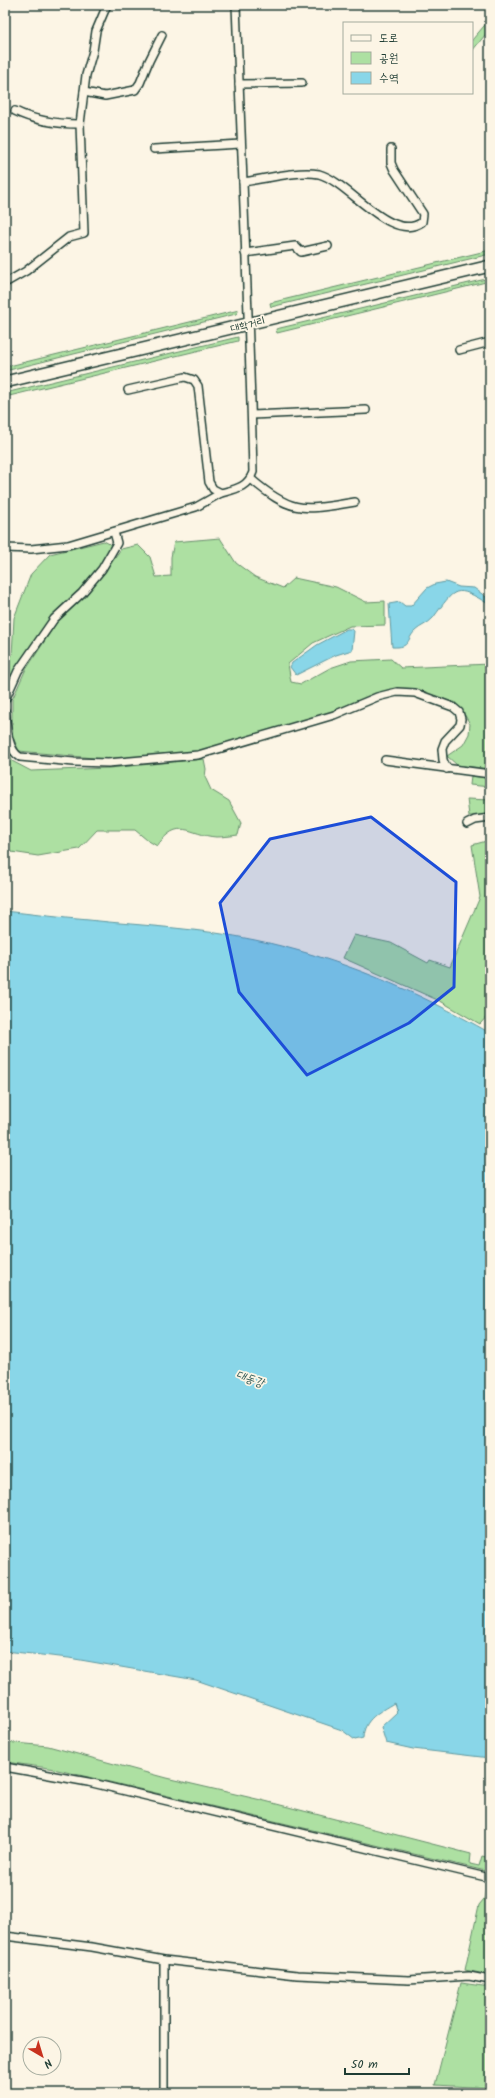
<svg xmlns="http://www.w3.org/2000/svg" width="495" height="2098" viewBox="0 0 495 2098" font-family="Kalam,'Poor Story',sans-serif">
	<style>
		.green { fill: #ade0a2; stroke: #668e6b }
		.water { fill: #89d6e8; stroke: #5f99a0 }
		.lines { fill: none; stroke-linecap: round; stroke-linejoin: round }
		.minor-casing { stroke: #1f3d34; stroke-width: 10 }
		.primary-casing { stroke: #1f3d34; stroke-width: 14 }
		.minor { stroke: #fcf5e5; stroke-width: 7 }
		.primary { stroke: #fcf5e5; stroke-width: 11 }
		.marked { fill: #1d4ed8; fill-opacity: 0.2; stroke: #1d4ed8; stroke-width: 3; stroke-linejoin: round }
		.labels { text-anchor: middle; dominant-baseline: central; stroke-width: 3.5; stroke-linejoin: round; paint-order: stroke }
		.street-label { font-size: 11px; fill: #1f3d34; stroke: #fcf5e5 }
		.water-label { font-size: 12px; font-style: italic; fill: #345c58; stroke: #fcf5e5 }
	</style>
	<rect width="100%" height="100%" fill="#fcf5e5"/>
	<filter id="ink" filterUnits="userSpaceOnUse"><feTurbulence type="fractalNoise" baseFrequency=".025" numOctaves="2"/><feDisplacementMap in="SourceGraphic" scale="8" xChannelSelector="R" yChannelSelector="G"/><feConvolveMatrix kernelMatrix="1 2 1 2 8 2 1 2 1" color-interpolation-filters="sRGB"/></filter>
	<g filter="url(#ink)">
		<g class="green">
			<polygon points="490,19 490,29 472,51 472,40"/>
			<polygon points="490,250 490,254 271,307 270,303"/>
			<polygon points="490,278 490,281 277,333 276,329"/>
			<polygon points="239,310 236,314 5,371 5,367"/>
			<polygon points="238,337 238,341 5,397 5,393"/>
			<polygon points="220,538 236,563 255,577 283,588 294,578 336,587 366,602 385,601 385,625 350,626 313,643 288,664 291,682 301,684 330,668 351,661 391,659 401,668 490,664 490,769 457,765 447,756 463,745 469,734 470,724 463,712 452,702 411,689 390,689 332,712 196,752 104,759 19,751 12,735 12,700 25,671 57,622 89,592 121,549 138,545 150,557 156,577 171,576 171,557 174,542"/>
			<polygon points="104,541 113,546 101,568 15,671 5,680 5,666 12,655 14,618 31,574 50,554"/>
			<path d="M5,735L12,761L31,771L109,768L204,759L206,769L205,777L211,790L229,801L241,823L238,835C231,836 223,837 216,837C189,835 179,816 157,846L147,840L135,830H97L79,849L38,856L5,851Z"/>
			<polygon points="471,776 490,778 490,787 470,785"/>
			<polygon points="467,799 490,800 490,815 469,816"/>
			<polygon points="490,840 490,1013 480,1024 442,1002 343,958 354,935 391,943 428,963 430,960 450,967 480,897 472,845"/>
			<polygon points="5,1742 48,1746 166,1778 261,1800 471,1854 470,1864 479,1866 482,1856 490,1858 490,1872 88,1777 49,1768 5,1762"/>
			<polygon points="487,1882 490,1883 490,1975 465,1970 479,1905 484,1899"/>
			<polygon points="461,1983 490,1987 490,2088 435,2085"/>
		</g>
		<g class="water">
			<path d="M446,582L459,587L474,588L490,600V605C455,583 455,588 433,618C428,624 420,626 415,631C406,640 411,648 392,647L389,604L400,602L405,606H411L427,588L435,584Z"/>
			<polygon points="347,629 351,629 354,631 352,650 336,655 296,675 290,667 292,663 317,645"/>
			<path d="M5,911C33,914 61,918 89,920C144,926 200,928 255,940C337,957 417,991 490,1033V1758L413,1749L386,1743L381,1727L397,1712L394,1703C379,1712 364,1719 363,1738L355,1740L342,1730L196,1680L69,1658L5,1651Z"/>
		</g>
		<g class="lines">
			<defs>
				<g id="minor">
					<polyline points="239,84 302,83"/>
					<polyline points="84,92 105,96 135,90 140,83 149,61 162,35"/>
					<path d="M15,111C35,121 57,124 80,124"/>
					<polyline points="154,149 241,144"/>
					<path d="M243,182C264,179 298,170 319,174C349,182 391,244 422,222L423,214L394,170L391,163V149"/>
					<polyline points="245,253 295,246 301,252 328,246"/>
					<polyline points="5,283 26,271 69,237 84,233 80,124 86,75 93,51 96,31 107,5"/>
					<polyline points="459,350 490,342"/>
					<path d="M128,390L185,377L194,380L198,386L209,482L213,489L221,493C236,489 248,487 253,472C249,316 242,161 236,5"/>
					<polyline points="252,415 366,410"/>
					<path d="M251,479C293,515 303,510 355,502"/>
					<polyline points="5,548 31,549 68,545 196,507 221,493"/>
					<polyline points="5,700 18,671 54,619 82,593 102,569 117,543 114,532"/>
					<path d="M5,711C7,725 7,750 20,757L74,762L108,763L198,755L334,715L377,697L397,692L415,693L453,707L459,712L461,719L460,725L445,741L442,749L443,760L447,769"/>
					<polyline points="385,760 490,774"/>
					<polyline points="467,824 475,820 490,818"/>
					<polyline points="5,1767 88,1782 490,1878"/>
					<polyline points="5,1936 92,1947 164,1960 297,1975 409,1980 469,1976 490,1980"/>
					<polyline points="164,2093 164,1960"/>
				</g>
				<polyline id="primary" points="5,382 490,266"/>
			</defs>
			<use href="#minor" class="minor-casing"/>
			<use href="#primary" class="primary-casing"/>
			<use href="#minor" class="minor"/>
			<use href="#primary" class="primary"/>
		</g>
	</g>
	<path class="marked" d="M371,817L456,882L454,987L409,1023L307,1075L239,992L220,903L270,839Z"/>
	<g class="labels">
		<g class="street-label">
			<text transform="translate(248 325) rotate(-14)">대학거리</text>
		</g>
		<g class="water-label">
			<text transform="translate(250 1379) rotate(19)">대동강</text>
		</g>
	</g>
	<rect width="495" height="2098" fill="none" stroke="#fcf5e5" stroke-width="20"/>
	<rect x="10" y="10" width="475" height="2078" fill="none" stroke="#1f3d34" stroke-width="1.5" filter="url(#ink)"/>
	<rect x="343" y="22" width="130" height="72" fill="#fcf5e5" stroke="#a4ab9e"/>
	<rect x="351" y="35" width="20" height="6" fill="#fcf5e5" stroke="#a4ab9e"/>
	<text x="379" y="42" font-size="12" fill="#1f3d34">도로</text>
	<rect x="351" y="52" width="20" height="12" fill="#ade0a2" stroke="#a4ab9e"/>
	<text x="379" y="62" font-size="12" fill="#1f3d34">공원</text>
	<rect x="351" y="72" width="20" height="12" fill="#89d6e8" stroke="#a4ab9e"/>
	<text x="379" y="82" font-size="12" fill="#1f3d34">수역</text>
	<g transform="translate(42 2056) rotate(142)"><circle r="19" fill="#fcf5e5" stroke="#a4ab9e"/>
	<path d="M0-3L7 15L0 10L-7 15Z" fill="#c8321e"/>
	<text y="-6" font-size="11" font-weight="bold" text-anchor="middle" fill="#1f3d34">N</text>
	</g>
	<path d="M345 2068v6h64v-6" fill="none" stroke="#1f3d34" stroke-width="2"/>
	<text x="351" y="2068" font-size="12" fill="#1f3d34" stroke="#fcf5e5" stroke-width="3" paint-order="stroke">50 m</text>
</svg>
